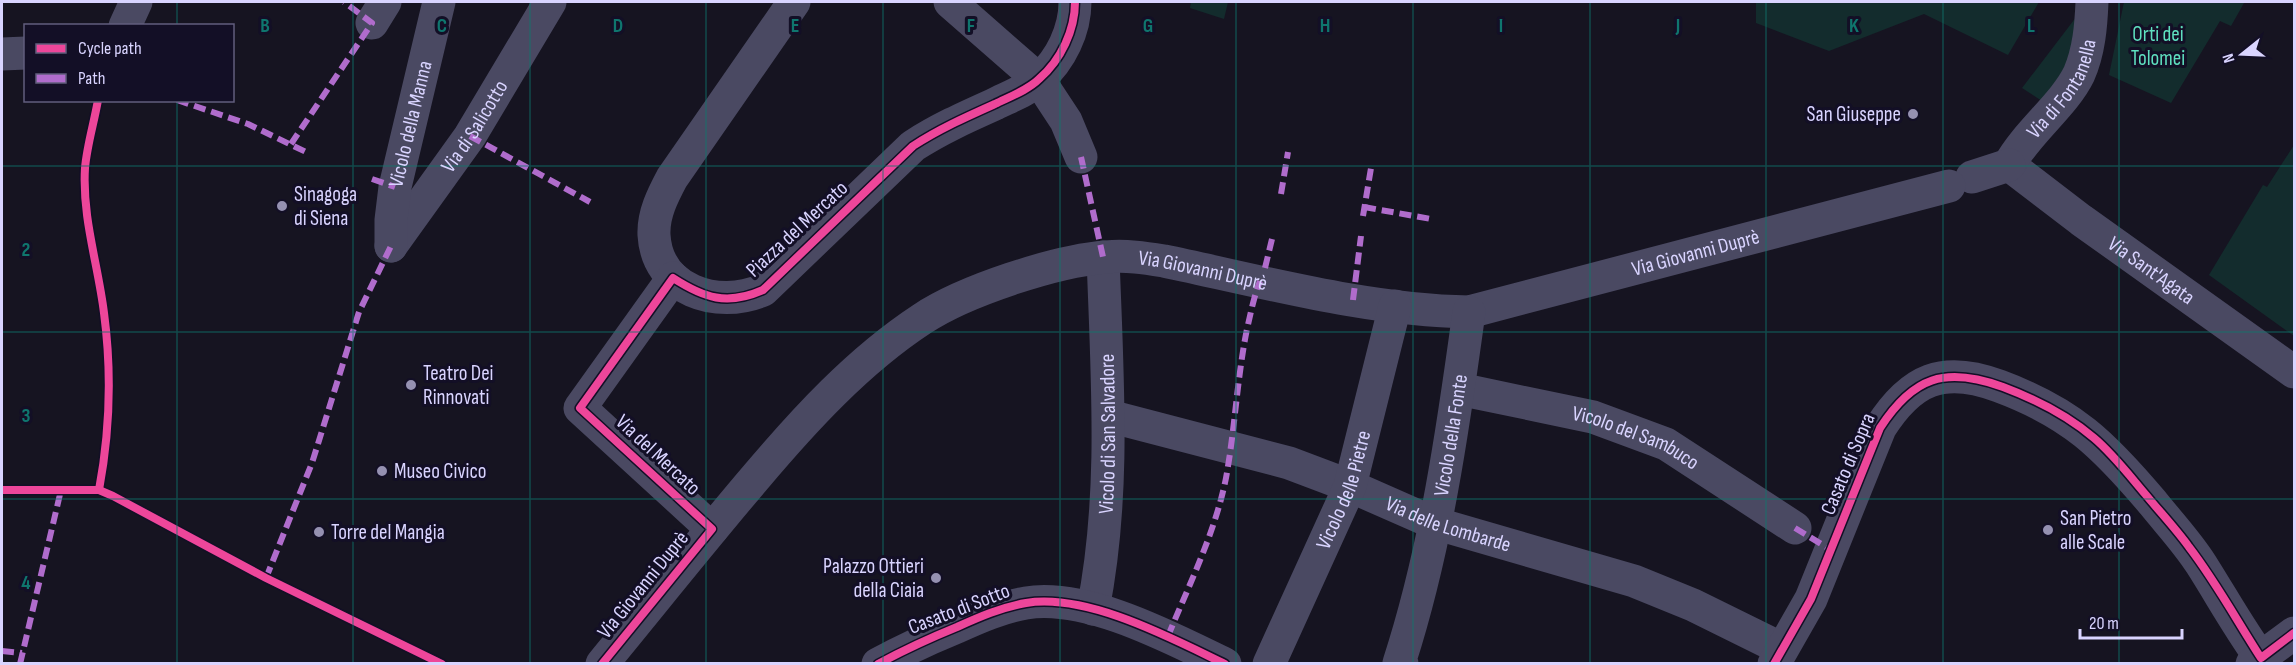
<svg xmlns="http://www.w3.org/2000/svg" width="2296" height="665" viewBox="0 0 2296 665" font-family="'Sofia Sans Condensed',sans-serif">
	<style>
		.green { fill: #132c2d }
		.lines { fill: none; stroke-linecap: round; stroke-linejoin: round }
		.minor { stroke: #4a4962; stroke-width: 33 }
		.quiet { stroke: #b06ccc; stroke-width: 6; stroke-dasharray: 12 6; stroke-linecap: butt }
		.cycleway-casing { stroke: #130f26; stroke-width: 11 }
		.cycleway { stroke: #ed469a; stroke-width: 8 }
		.grid { fill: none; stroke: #0f766e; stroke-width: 1.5; stroke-opacity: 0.55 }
		.poi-dot { fill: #9591b1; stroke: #130f26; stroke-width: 2 }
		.labels { text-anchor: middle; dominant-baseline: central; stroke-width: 6; stroke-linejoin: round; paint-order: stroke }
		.park-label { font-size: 21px; fill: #5fe0c0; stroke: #130f26 }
		.street-label { font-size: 21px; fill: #d9d4ff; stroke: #130f26 }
		.poi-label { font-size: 21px; fill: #d9d4ff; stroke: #130f26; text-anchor: start }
		.grid-label { font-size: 20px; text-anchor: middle; font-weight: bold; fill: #0f766e; stroke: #130f26; stroke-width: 6; stroke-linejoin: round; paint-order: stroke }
	</style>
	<rect width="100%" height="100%" fill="#161421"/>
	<g class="green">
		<polygon points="1191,2 1228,2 1224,19 1190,8"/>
		<polygon points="1756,2 2039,2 2008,55 1924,14 1829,51 1756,23"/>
		<polygon points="2124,2 2242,2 2244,3 2231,26 2220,21 2171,103 2109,75"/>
		<polygon points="2080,12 2074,55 2042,101 2022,88"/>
		<polygon points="2294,145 2294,336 2209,275 2263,185 2267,187"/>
	</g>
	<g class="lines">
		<g class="minor">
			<path d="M794,2L672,178C663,195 653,214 654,235C657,290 717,310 763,290L913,146C939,129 966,117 995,104C1009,97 1028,90 1039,79C1061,60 1075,30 1075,2"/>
			<polyline points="950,2 1039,80 1066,121 1081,157"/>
			<polyline points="372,23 385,2"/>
			<polyline points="125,26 136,2"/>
			<polyline points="2,54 26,53"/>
			<path id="s1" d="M2009,165L2081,220L2294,372"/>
			<path id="s2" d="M2009,165C2027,132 2064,105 2079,74C2089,51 2091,26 2092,2"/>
			<polyline points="1972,177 2009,165"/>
			<path id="s3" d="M391,246L470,136L550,2"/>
			<path id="s4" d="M391,246V220L395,187L439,2"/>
			<polyline points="673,278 580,408 712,529"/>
			<path id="s5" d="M1459,389L1593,417L1666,444L1795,528"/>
			<path id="s6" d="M1109,416L1289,463L1350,486L1434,523L1634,581L1693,605L1782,649"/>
			<path id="s7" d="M1093,609C1116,493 1107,375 1103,257"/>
			<path id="s8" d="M602,664C653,602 703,539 755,478C804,420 858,361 922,319C964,291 1055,261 1106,257C1126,255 1145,258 1164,261C1265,282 1366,310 1469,312L1949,186"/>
			<path d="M878,664C904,650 930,638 957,627C979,617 1002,607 1026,603C1087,593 1171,638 1225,664"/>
			<path id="s9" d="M1269,664L1350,486L1395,306"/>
			<path id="s10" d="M1402,664L1399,663C1436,549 1453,429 1469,312"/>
			<path d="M1774,664L1811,599L1880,428C1911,379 1943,365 1999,386C2072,413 2104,445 2153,503C2169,523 2187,542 2201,564C2222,597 2241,632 2265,664"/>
			<polyline points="2252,664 2294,633"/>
		</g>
		<g class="quiet">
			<polyline points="177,100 248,124 306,152"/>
			<polyline points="470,136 590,202"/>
			<polyline points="291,144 372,23 344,2"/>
			<polyline points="1081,157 1103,257"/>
			<polyline points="372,179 395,187"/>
			<polyline points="1281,194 1288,152"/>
			<polyline points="1364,207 1431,219"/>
			<polyline points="1363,216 1371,168"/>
			<polyline points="1265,268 1272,239"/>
			<polyline points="1353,300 1361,236"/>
			<polyline points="1795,528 1831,550"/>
			<polyline points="266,578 312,463 359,312 391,246"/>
			<path d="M1168,636C1189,585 1215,533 1226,478C1235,429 1237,378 1247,329C1251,312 1254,296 1260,281"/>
			<polyline points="2,651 22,653"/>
			<polyline points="20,664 61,490"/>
		</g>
		<defs>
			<g id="cycleway">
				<path d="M98,100C94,123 87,145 85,168C82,218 98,264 104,313C112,373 110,431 99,490"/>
				<polyline points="2,490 99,490 113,496 266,578 442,664"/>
				<path d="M602,664L712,529L580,408L673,278C704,298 727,306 763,290L913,146C939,129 966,117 995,104C1009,97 1028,90 1039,79C1061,60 1075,30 1075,2"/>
				<path d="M878,664C904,650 930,638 957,627C979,617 1002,607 1026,603C1087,593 1171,638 1225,664"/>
				<path d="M1774,664L1811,599L1880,428C1913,377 1945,366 2003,387C2035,399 2067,415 2094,438C2113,454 2129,475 2146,495C2160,512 2176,529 2189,547C2216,582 2237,621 2261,658L2294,633"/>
			</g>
		</defs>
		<use href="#cycleway" class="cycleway-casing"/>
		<use href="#cycleway" class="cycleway"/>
	</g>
	<path class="grid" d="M177,2V26M353,2V664M530,2V664M706,2V664M883,2V664M1060,2V664M1236,2V664M1413,2V664M1590,2V664M1766,2V664M1943,2V664M2119,2V664M177,100V664M2,166H2294M2,332H2294M2,499H2294"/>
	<g class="poi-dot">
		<circle cx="1913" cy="114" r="6"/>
		<circle cx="282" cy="206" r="6"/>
		<circle cx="411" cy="385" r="6"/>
		<circle cx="382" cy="471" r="6"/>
		<circle cx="2048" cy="530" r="6"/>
		<circle cx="319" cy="532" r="6"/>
		<circle cx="936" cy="578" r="6"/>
	</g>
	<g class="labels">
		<g class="park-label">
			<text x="2158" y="34">Orti dei<tspan x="2158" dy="24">Tolomei</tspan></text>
		</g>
		<g class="street-label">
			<text stroke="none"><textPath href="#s2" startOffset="94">Via di Fontanella</textPath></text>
			<text stroke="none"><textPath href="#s4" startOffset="124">Vicolo della Manna</textPath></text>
			<text stroke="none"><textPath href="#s3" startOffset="146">Via di Salicotto</textPath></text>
			<text transform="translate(797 229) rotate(-43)">Piazza del Mercato</text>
			<text stroke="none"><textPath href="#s8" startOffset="1270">Via Giovanni Duprè</textPath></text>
			<text stroke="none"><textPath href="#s1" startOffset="177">Via Sant'Agata</textPath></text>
			<text stroke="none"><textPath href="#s8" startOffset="766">Via Giovanni Duprè</textPath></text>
			<text stroke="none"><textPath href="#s7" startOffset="176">Vicolo di San Salvadore</textPath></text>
			<text stroke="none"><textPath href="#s10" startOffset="237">Vicolo della Fonte</textPath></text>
			<text stroke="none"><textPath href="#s5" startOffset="184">Vicolo del Sambuco</textPath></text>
			<text transform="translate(658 455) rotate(43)">Via del Mercato</text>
			<text transform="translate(1848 464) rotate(-67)">Casato di Sopra</text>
			<text stroke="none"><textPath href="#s9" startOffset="190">Vicolo delle Pietre</textPath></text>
			<text stroke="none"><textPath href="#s6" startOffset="357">Via delle Lombarde</textPath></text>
			<text transform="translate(643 585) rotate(-51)">Via Giovanni Duprè</text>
			<text transform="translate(959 609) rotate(-21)">Casato di Sotto</text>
		</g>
		<g class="poi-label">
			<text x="1901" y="114" text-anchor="end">San Giuseppe</text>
			<text x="294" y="194">Sinagoga<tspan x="294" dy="24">di Siena</tspan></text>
			<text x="423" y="373">Teatro Dei<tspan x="423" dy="24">Rinnovati</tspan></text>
			<text x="394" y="471">Museo Civico</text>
			<text x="2060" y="518">San Pietro<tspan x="2060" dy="24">alle Scale</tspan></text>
			<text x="331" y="532">Torre del Mangia</text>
			<text x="924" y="566" text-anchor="end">Palazzo Ottieri<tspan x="924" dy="24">della Ciaia</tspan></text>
		</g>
	</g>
	<g class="grid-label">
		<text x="265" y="32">B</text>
		<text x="442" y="32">C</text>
		<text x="618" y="32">D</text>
		<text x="795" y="32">E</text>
		<text x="971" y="32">F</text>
		<text x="1148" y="32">G</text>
		<text x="1325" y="32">H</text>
		<text x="1501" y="32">I</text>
		<text x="1678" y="32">J</text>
		<text x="1854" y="32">K</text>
		<text x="2031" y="32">L</text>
		<text x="26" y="256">2</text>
		<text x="26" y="422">3</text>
		<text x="26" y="589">4</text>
	</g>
	<rect width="2296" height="665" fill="none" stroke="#d9d4ff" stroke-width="6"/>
	<rect x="24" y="24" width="210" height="78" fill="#130f26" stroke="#625e7d" stroke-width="1.5"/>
	<rect x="36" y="44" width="30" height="9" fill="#ed469a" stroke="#625e7d" stroke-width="1.5"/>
	<text x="78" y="54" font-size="18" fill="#d9d4ff">Cycle path</text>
	<rect x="36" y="74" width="30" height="9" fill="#b06ccc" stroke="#625e7d" stroke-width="1.5"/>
	<text x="78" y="84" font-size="18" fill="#d9d4ff">Path</text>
	<g transform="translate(2242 54) rotate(252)" stroke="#130f26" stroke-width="4.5" paint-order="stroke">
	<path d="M0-4.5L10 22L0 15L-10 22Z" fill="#d9d4ff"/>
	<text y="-9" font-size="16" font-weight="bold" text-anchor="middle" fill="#d9d4ff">N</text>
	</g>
	<path d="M2080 629v9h102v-9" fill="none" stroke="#d9d4ff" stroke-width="3"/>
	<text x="2089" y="629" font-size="18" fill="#d9d4ff" stroke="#130f26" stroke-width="4.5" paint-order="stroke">20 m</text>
</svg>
